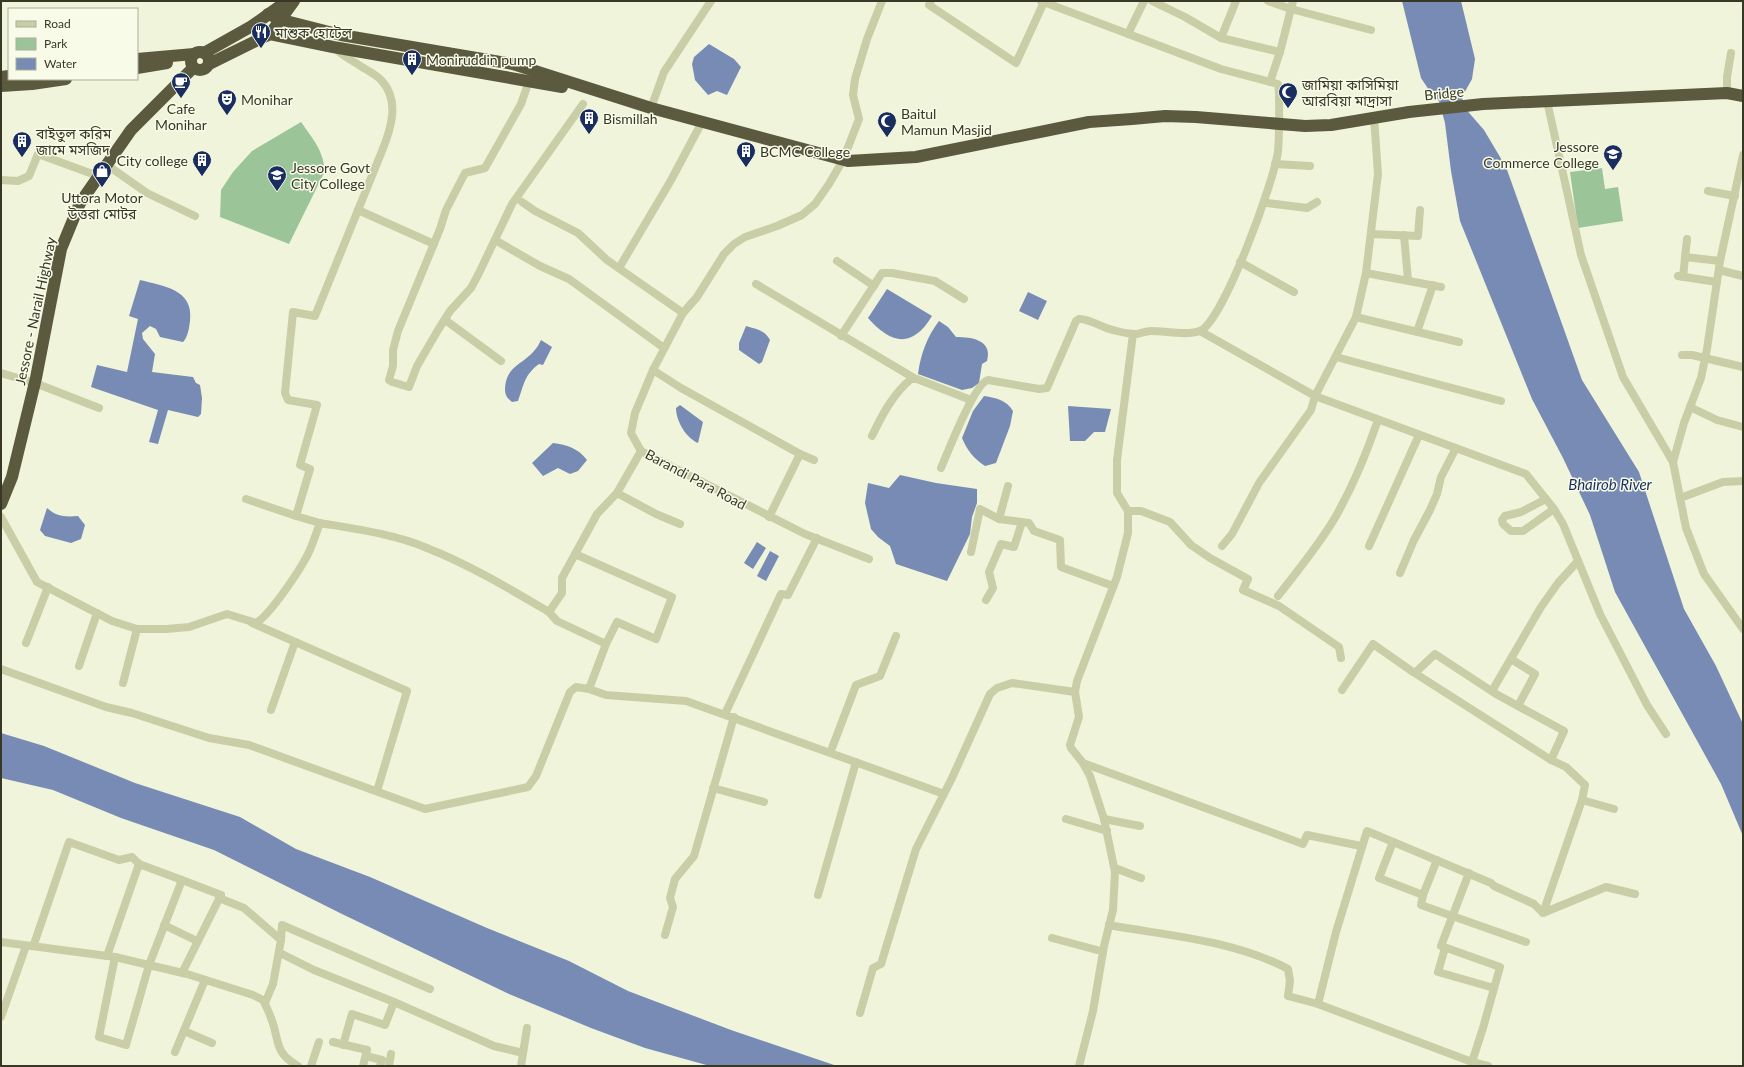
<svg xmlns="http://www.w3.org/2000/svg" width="1744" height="1067" viewBox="0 0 1744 1067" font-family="Lato,'Noto Sans Bengali',sans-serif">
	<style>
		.green { fill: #9bc599 }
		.water { fill: #778bb4 }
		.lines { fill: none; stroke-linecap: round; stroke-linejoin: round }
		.minor { stroke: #cacea6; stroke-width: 8 }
		.highway { stroke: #5b593e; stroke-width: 12 }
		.labels { text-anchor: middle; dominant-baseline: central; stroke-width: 3; stroke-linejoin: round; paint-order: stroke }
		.poi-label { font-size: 14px; fill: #393827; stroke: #f8fbe8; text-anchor: start }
		.street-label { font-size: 14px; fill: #393827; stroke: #f8fbe8 }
		.water-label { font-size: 15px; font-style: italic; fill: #192e5f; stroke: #f8fbe8 }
	</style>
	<rect width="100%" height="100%" fill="#f0f4db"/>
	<g class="green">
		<path d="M301,122C313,139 323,150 325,171L289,244L220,217L221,190L233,172L252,151Z"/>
		<polygon points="1602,168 1605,189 1618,187 1623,221 1578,228 1570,172"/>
	</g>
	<g class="water">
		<polygon points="1402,1 1461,1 1475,59 1472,79 1462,97 1464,107 1484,130 1506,167 1582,380 1639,472 1684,609 1716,666 1743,724 1743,836 1721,784 1615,592 1590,515 1563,458 1532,399 1460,221 1451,171 1445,123 1439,101 1429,90 1421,78"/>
		<polygon points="709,44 734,59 741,67 727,95 717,91 708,95 695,80 692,64 694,57"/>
		<path d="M140,280C163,286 194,289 190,321C189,328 188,337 183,342L160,337L156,329L150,326L142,333L143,339L155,354L152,372L193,377L196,383L200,385L202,398L201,414L198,417L168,410L158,444L149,442L158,410L91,387L97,365L127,372L138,319L129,316Z"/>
		<path d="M887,289L932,316C912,349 891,344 868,318Z"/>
		<polygon points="1028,292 1047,301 1038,320 1019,311"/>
		<path d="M939,321L948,327L956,337C972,337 993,340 987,361L982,364L979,383L972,388L962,390L918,374C921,353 927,337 939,321Z"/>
		<path d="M746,326C756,329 765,330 770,340L762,362L759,364L739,350V343Z"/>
		<path d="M541,340L552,347L543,365L539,364C524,375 524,385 518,401L512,402C507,398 505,395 505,389C506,366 522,365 534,351C537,348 539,344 541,340Z"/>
		<path d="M984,396C997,398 1006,400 1013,411L1010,426L996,463L985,466C974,459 967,450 962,438L973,411Z"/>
		<path d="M680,405L703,422L698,443C686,438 676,421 676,408Z"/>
		<polygon points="1068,406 1111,409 1105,432 1094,432 1085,441 1070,441"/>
		<path d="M553,443C567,445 578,448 587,460L578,471L570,474L558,468L543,476L532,463Z"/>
		<polygon points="900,475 936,483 977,489 977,503 972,517 970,534 947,581 896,564 890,546 878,537 871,529 865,503 868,483 889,488"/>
		<path d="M47,508C57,517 66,517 78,516L85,525L81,539L71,543L45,536L40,530Z"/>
		<polygon points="757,542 766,548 753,569 744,563"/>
		<polygon points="770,551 779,556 766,581 757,576"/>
		<polygon points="1,733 44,746 135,783 240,817 296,849 370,877 487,928 569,961 628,991 731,1030 837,1066 710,1066 645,1048 591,1028 509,994 342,914 214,850 121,818 53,790 1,778"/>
	</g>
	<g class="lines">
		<g class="minor">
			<polyline points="931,1 929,5 1016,63 1044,2"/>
			<polyline points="1152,1 1185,17 1221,38 1280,52 1270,82"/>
			<polyline points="1268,1 1291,9 1371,30"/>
			<polyline points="1128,34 1144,1"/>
			<polyline points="1221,38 1236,1"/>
			<polyline points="1280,52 1293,1"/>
			<polyline points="529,81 521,104 485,168 465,173 446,210 440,229 398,331 393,350 393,366 389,380 392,382 409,387 417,366 438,330 450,311 471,288 479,273 512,204 583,104"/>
			<polyline points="1727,93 1727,77 1731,53"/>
			<polyline points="1547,101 1581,255 1623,377 1673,462"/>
			<polyline points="651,108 664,72 711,1"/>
			<polyline points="1743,155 1720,261 1707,349 1701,378 1684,423 1673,462 1686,528 1704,574 1743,629"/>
			<polyline points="1275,164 1310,166"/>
			<polyline points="107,165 147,193 195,216"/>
			<polyline points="1,180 18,181 29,176 38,154 98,176"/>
			<polyline points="1708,191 1735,196"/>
			<polyline points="522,202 535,211 578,233 607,260 683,313"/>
			<polyline points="1267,203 1307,208 1317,202"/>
			<polyline points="358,210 434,244"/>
			<polyline points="1371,234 1418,236 1420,210"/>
			<polyline points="1404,235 1408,280"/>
			<polyline points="495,240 540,266 569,279 664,348"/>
			<polyline points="1685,257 1720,261"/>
			<polyline points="837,261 874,286"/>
			<polyline points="1240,262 1294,292"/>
			<polyline points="619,268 670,182 702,122"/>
			<polyline points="1719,270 1743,276"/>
			<polyline points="1366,273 1441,287"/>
			<polyline points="1678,276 1717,282"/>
			<polyline points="1683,277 1687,239"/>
			<polyline points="756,284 914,378"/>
			<polyline points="1356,317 1459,342"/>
			<polyline points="448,322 501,361"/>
			<polyline points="1200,331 1315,396 1526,474 1554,509 1563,524 1600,614 1647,705 1666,734"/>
			<polyline points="1417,332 1433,285"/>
			<polyline points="841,336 882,273 892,273 935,281 964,299"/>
			<polyline points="1682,355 1692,355 1743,367"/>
			<polyline points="1336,357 1501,401"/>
			<polyline points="653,370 681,388 800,454 814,460"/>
			<polyline points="1,373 35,383 99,408"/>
			<polyline points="1690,407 1717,420 1743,427"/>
			<path d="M872,436C882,415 893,394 911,379H917L971,400"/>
			<path d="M941,468C948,452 974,384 988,380L1039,389L1047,388L1076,321L1079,319C1088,318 1103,328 1113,330C1120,332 1129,334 1137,334C1142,333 1146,331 1151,331C1166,331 1186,336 1200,331C1223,322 1275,179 1278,151C1279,142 1280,90 1278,84L1221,69L1041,1"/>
			<polyline points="1008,486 999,519 1029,523 1034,531 1060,540 1061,567 1113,586"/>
			<polyline points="617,493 656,514 680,524"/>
			<polyline points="1680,498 1723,482 1743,481"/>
			<polyline points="246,499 296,516"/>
			<polyline points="1546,499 1521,512 1505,516 1502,520 1503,524 1511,531 1523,531 1554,509"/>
			<polyline points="1128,511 1141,511 1170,522 1191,545"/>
			<path d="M1,517L37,582L112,621L137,629H166L189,627L227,614L256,623C270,615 300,570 308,554C313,544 316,533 320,523C356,529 394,534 427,548C470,565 510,589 549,612L562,593V578L597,514L617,493L641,451"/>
			<polyline points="769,517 800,454"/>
			<path d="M320,523L296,516L310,469L300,465L317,405L288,400L285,393L293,312L315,316L382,151C391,129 400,101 382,81C376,74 366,70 359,65C350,59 341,55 334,47"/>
			<polyline points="1222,546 1232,534 1259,483 1311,410 1315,396 1356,317 1366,273 1378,174 1374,117"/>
			<polyline points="1369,546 1419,435"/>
			<polyline points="1194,547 1210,558 1248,579 1243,590 1279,606 1339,647 1341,658"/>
			<polyline points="971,552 980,509 999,519"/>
			<polyline points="575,554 672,597 656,639 617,622 606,644"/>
			<polyline points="869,559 805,534 641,451 631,433 635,413 653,370 683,313 697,297 724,254 734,244 745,237 777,226 802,215 815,204 829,184 843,160 859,119 853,95 855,79 867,39 882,1"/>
			<polyline points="1400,573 1414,540 1430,510 1437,494 1441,477 1456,448"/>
			<path d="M1278,596C1298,570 1320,544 1336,516C1353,486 1367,452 1378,420"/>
			<polyline points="986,600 993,588 989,572 1001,544 1014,547 1022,522"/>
			<polyline points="252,623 407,691 377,791"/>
			<polyline points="26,643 48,587"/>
			<polyline points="1511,659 1535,674 1518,706"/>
			<polyline points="79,666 97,613"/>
			<polyline points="1,669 106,707 132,713 209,738 249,745 425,809 528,787 536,776 570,692 576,687 589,689 606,644 557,621 549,612"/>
			<polyline points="1413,672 1551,760"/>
			<polyline points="123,683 137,629"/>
			<polyline points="589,689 606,695 686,701 944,794"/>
			<polyline points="1342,690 1373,644 1413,672 1416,672 1435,654 1496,694 1564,731 1551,760 1566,767 1585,785 1582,800 1543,913"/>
			<polyline points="1492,691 1541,607 1558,583 1578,561"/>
			<polyline points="271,710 295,642"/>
			<polyline points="725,714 781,594 788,595 817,538"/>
			<polyline points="832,748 856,685 880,676 896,636"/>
			<polyline points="1083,763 1303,844 1307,835 1361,846"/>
			<polyline points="713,788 764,802"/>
			<polyline points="1582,800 1614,809"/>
			<polyline points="1066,819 1107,831"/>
			<polyline points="1104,819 1140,826"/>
			<polyline points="1393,842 1379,878 1423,895"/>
			<polyline points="1437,860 1423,895 1421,905 1526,942"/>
			<polyline points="1115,868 1141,878"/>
			<polyline points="1469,873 1441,946 1500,967 1483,1028 1472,1062"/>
			<polyline points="182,880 221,895 182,973"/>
			<polyline points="818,895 856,762"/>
			<polyline points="219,898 244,908 281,940 273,984 265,1003"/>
			<polyline points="164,925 195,940"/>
			<path d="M1109,925C1168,936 1234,940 1288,969L1290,981L1288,996L1318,1004L1336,932L1367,831L1491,883L1494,886L1534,904L1543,913L1606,887L1635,894"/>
			<polyline points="665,935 673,907 670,898 675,879 694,856 734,717"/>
			<polyline points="1052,938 1097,950"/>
			<polyline points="281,940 282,925 430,989"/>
			<path d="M1,942L115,957L187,974L253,995L263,1000C266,1006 269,1012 271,1018C280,1040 273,1052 298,1066"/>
			<polyline points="34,944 69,842 119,860 132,857 139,864 107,956"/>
			<polyline points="1445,948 1438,972 1494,988"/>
			<polyline points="282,954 314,970 394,1002 494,1046 523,1053 521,1066"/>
			<polyline points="115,957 99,1037 126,1045 149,965 182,880 139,864"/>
			<polyline points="1318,1004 1472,1062 1488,1066"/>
			<polyline points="860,1013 873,968 881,964 916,849 952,778 990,694 997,688 1012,683 1075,692"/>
			<polyline points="1,1017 26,946"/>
			<polyline points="184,1031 212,1043"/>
			<polyline points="333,1042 367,1050 363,1066"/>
			<polyline points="343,1045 352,1014 385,1025 394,1002"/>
			<polyline points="175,1052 205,980"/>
			<polyline points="523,1053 527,1028"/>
			<polyline points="366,1056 382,1060 380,1066"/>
			<polyline points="311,1066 319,1042"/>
			<polyline points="389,1066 391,1054"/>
			<polyline points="1079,1066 1093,1011 1104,946 1113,910 1115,872 1104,819 1090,776 1083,763 1071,748 1070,745 1079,717 1075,692 1077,681 1117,577 1128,533 1128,511 1117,493 1117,460 1133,334"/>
		</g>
		<g class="highway">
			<polyline points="268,14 282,20 341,35 513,64 651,108 848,161 916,157 1089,122 1132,119 1165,116 1196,117 1305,126 1331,125 1409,112 1483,104 1727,93 1743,96"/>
			<polyline points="252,26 270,34 333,47 562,87"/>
			<circle cx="200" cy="61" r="9"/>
			<polyline points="204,53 252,26 287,1"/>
			<polyline points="137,59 194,54"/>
			<polyline points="209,64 270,34 294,1"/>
			<polyline points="137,68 167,63"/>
			<polyline points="1,77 9,76"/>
			<polyline points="1,86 32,84 66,79"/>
			<polyline points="1,504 12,477 36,378 61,249 80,203 131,130 193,68"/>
		</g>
	</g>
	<defs>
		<symbol id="restaurant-pin" viewBox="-11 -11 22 30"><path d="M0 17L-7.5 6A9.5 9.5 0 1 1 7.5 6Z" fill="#192e5f" stroke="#f8fbe8"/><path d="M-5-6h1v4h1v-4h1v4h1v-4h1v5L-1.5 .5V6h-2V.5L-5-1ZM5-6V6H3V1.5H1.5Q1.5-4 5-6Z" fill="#fff"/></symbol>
		<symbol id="building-pin" viewBox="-11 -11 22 30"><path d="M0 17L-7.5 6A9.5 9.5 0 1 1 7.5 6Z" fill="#192e5f" stroke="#f8fbe8"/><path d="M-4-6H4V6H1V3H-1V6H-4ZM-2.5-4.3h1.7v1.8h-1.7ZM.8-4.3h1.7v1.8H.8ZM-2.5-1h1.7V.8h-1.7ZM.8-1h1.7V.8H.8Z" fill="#fff"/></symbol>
		<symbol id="cafe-pin" viewBox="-11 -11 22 30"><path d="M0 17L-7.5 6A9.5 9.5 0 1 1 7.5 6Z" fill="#192e5f" stroke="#f8fbe8"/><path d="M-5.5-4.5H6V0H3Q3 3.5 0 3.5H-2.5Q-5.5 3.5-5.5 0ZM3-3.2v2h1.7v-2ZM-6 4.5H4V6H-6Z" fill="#fff"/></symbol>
		<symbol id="mosque-pin" viewBox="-11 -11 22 30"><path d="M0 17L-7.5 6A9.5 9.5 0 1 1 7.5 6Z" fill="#192e5f" stroke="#f8fbe8"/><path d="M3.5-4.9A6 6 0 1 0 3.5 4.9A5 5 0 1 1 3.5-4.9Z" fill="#fff"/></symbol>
		<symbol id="theatre-pin" viewBox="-11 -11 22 30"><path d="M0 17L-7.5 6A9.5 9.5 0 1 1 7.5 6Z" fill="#192e5f" stroke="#f8fbe8"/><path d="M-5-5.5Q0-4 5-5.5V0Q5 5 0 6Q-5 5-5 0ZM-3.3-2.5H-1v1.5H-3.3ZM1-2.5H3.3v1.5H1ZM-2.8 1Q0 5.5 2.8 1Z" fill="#fff"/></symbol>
		<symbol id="university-pin" viewBox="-11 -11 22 30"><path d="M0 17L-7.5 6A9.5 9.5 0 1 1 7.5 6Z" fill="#192e5f" stroke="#f8fbe8"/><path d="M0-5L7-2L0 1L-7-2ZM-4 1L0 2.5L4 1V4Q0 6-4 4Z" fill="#fff"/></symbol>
		<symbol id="shop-pin" viewBox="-11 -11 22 30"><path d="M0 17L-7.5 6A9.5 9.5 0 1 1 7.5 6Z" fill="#192e5f" stroke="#f8fbe8"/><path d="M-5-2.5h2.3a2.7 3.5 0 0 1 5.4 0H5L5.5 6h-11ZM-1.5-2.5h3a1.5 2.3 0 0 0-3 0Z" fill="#fff"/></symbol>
	</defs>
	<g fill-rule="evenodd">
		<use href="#restaurant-pin" x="250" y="21" width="22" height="30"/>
		<use href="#building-pin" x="401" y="48" width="22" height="30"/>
		<use href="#cafe-pin" x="170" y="71" width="22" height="30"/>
		<use href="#mosque-pin" x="1277" y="81" width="22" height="30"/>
		<use href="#theatre-pin" x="216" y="88" width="22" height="30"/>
		<use href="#building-pin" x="578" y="107" width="22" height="30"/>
		<use href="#mosque-pin" x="876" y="110" width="22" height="30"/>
		<use href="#building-pin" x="11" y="130" width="22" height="30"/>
		<use href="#building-pin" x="735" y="140" width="22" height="30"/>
		<use href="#university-pin" x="1602" y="143" width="22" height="30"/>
		<use href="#building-pin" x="191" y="149" width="22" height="30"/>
		<use href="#shop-pin" x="91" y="160" width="22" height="30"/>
		<use href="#university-pin" x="266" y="164" width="22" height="30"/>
	</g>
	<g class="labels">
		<g class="poi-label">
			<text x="275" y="32">মাশুক হোটেল</text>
			<text x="426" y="59">Moniruddin pump</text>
			<text x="1302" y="84">জামিয়া কাসিমিয়া<tspan x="1302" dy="16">আরবিয়া মাদ্রাসা</tspan></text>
			<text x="241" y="99">Monihar</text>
			<text x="181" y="108" text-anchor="middle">Cafe<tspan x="181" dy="16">Monihar</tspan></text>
			<text x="901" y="113">Baitul<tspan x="901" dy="16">Mamun Masjid</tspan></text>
			<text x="603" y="118">Bismillah</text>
			<text x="36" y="133">বাইতুল করিম<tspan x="36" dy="16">জামে মসজিদ</tspan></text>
			<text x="1599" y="146" text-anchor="end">Jessore<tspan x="1599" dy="16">Commerce College</tspan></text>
			<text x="760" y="151">BCMC College</text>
			<text x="188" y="160" text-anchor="end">City college</text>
			<text x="291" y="167">Jessore Govt<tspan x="291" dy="16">City College</tspan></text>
			<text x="102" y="197" text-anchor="middle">Uttora Motor<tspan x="102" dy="16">উত্তরা মোটর</tspan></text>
		</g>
		<g class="street-label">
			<text transform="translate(1444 93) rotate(-6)">Bridge</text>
			<text transform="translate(35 311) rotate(-78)">Jessore - Narail Highway</text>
			<text transform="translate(696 479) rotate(28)">Barandi Para Road</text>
		</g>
		<g class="water-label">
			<text x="1610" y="484">Bhairob River</text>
		</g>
	</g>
	<rect width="1744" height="1067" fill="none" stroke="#393827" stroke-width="4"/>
	<rect x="8" y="8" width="130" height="72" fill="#f8fbe8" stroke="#acad9b"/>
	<rect x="16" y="21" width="20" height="6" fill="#cacea6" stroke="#acad9b"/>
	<text x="44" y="28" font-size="12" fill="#393827">Road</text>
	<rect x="16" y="38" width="20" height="12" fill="#9bc599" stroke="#acad9b"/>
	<text x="44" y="48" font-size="12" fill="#393827">Park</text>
	<rect x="16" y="58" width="20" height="12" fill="#778bb4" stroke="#acad9b"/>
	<text x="44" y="68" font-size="12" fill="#393827">Water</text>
</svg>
